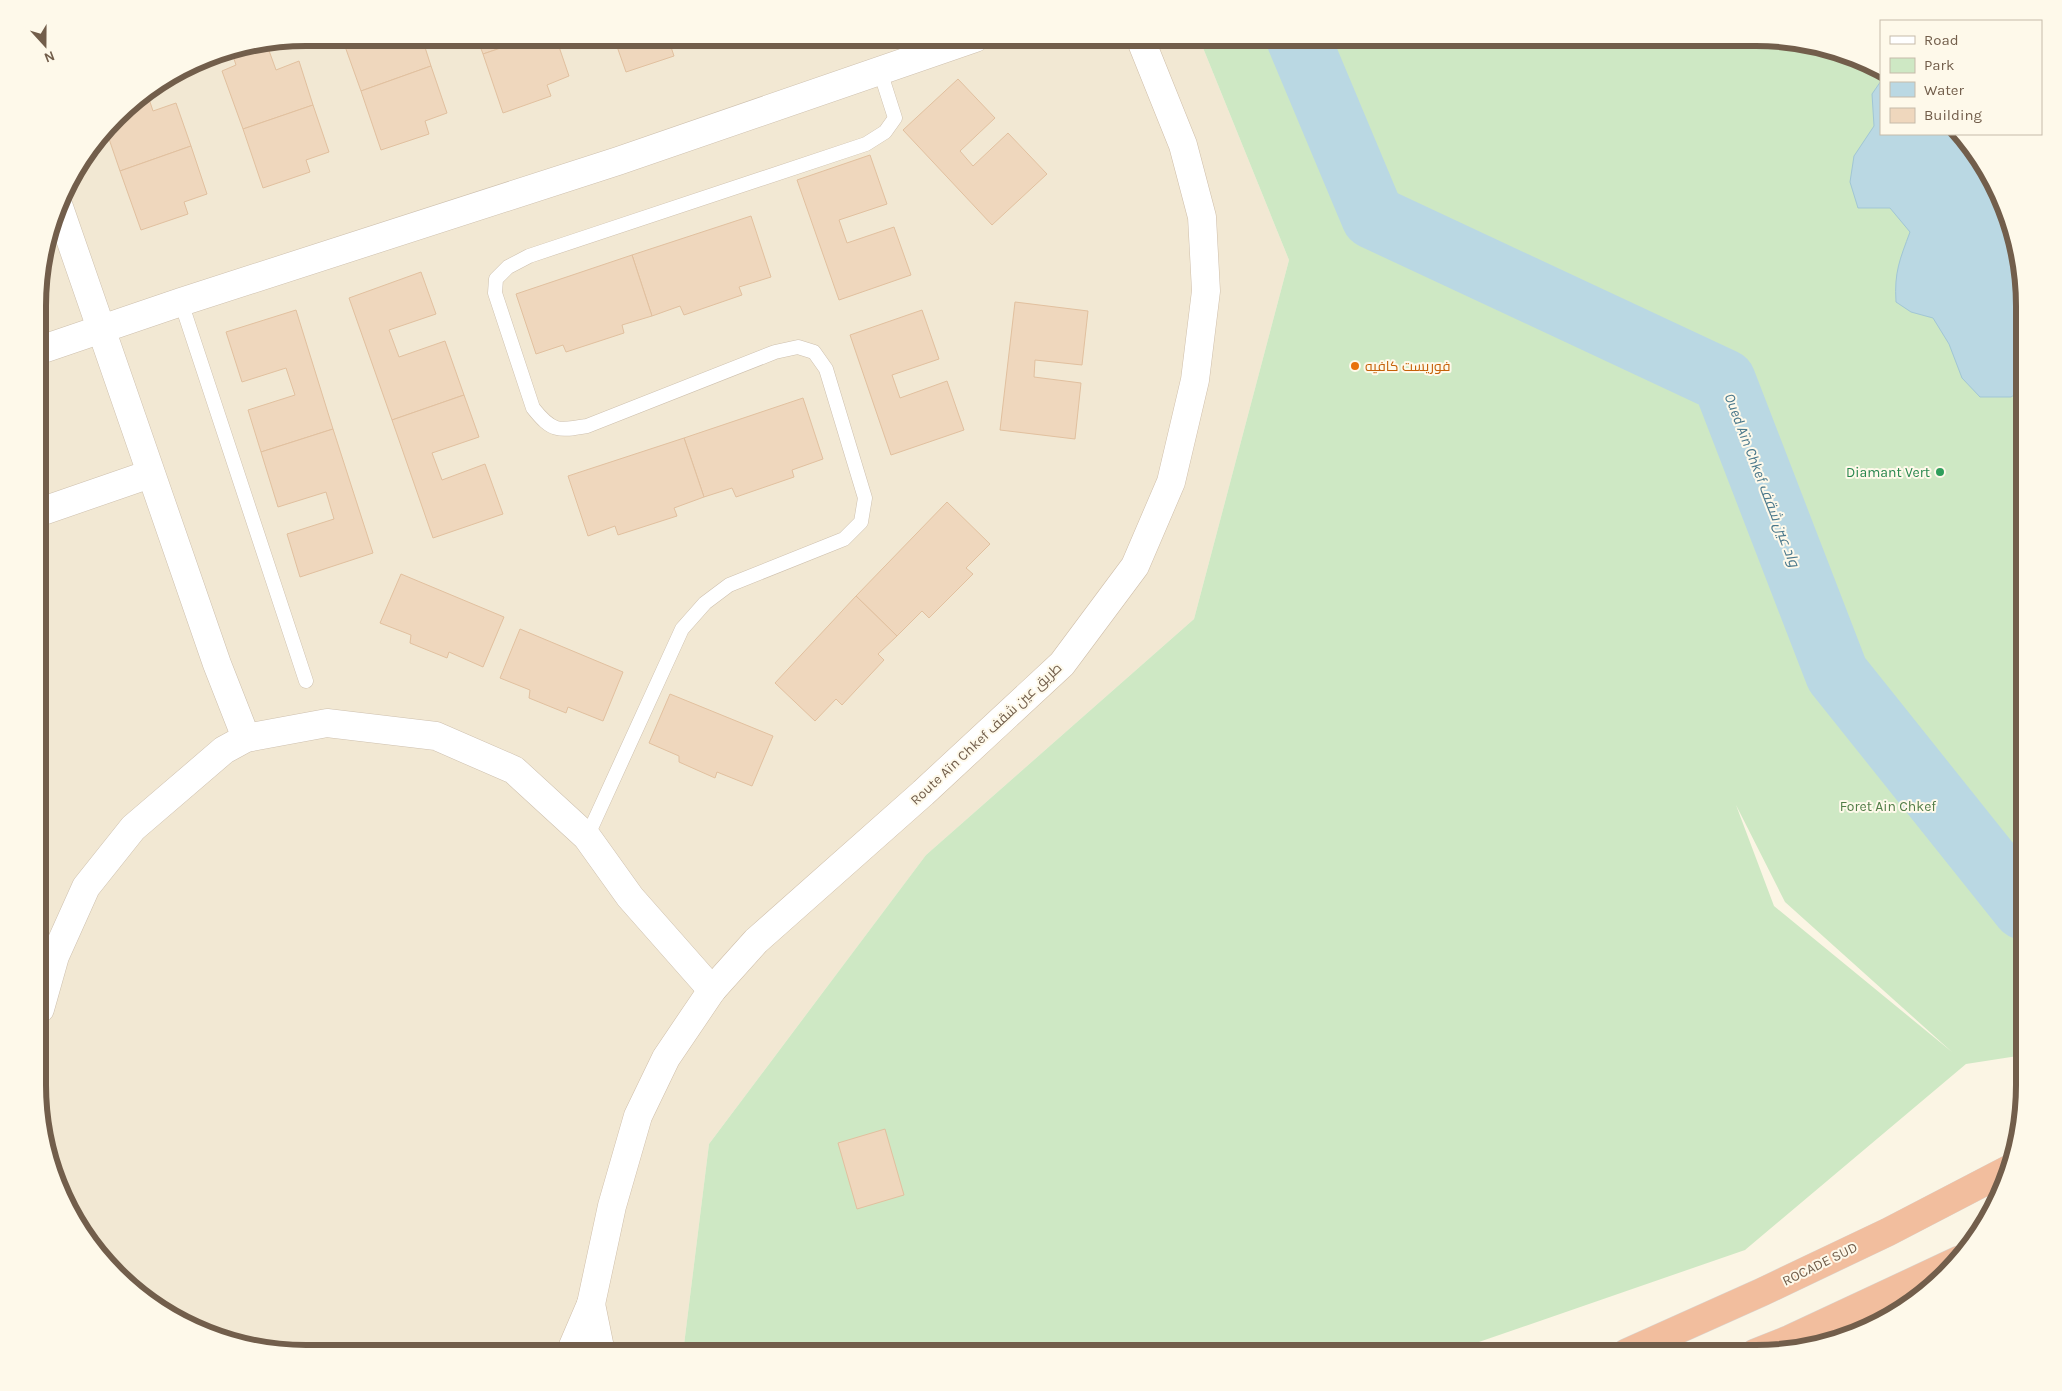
<svg xmlns="http://www.w3.org/2000/svg" width="2062" height="1391" viewBox="0 0 2062 1391" font-family="Karla,Cairo,sans-serif">
	<style>
		.residential { fill: #f2e8d3 }
		.green { fill: #cee8c4; fill-rule: evenodd }
		.water { fill: #bad8e3; stroke: #a1c6d5 }
		.lines { fill: none; stroke-linecap: round; stroke-linejoin: round }
		.river { stroke: #bad8e3; stroke-width: 64 }
		.building { fill: #efd7bd; stroke: #e1c09f }
		.lane-casing { stroke: #cec0ae; stroke-width: 15 }
		.street-casing { stroke: #cec0ae; stroke-width: 29 }
		.secondary-casing { stroke: #cfbea9; stroke-width: 29 }
		.highway-casing { stroke: #dad5d0; stroke-width: 29 }
		.lane { stroke: #fff; stroke-width: 14 }
		.street { stroke: #fff; stroke-width: 28 }
		.secondary { stroke: #fff; stroke-width: 28 }
		.highway { stroke: #f2be9e; stroke-width: 28 }
		.food-dot { fill: #e8710a; stroke: #fef9ea; stroke-width: 2 }
		.leisure-dot { fill: #2e9e5b; stroke: #fef9ea; stroke-width: 2 }
		.labels { text-anchor: middle; dominant-baseline: central; stroke-width: 4; stroke-linejoin: round; paint-order: stroke }
		.food-label { font-size: 14px; fill: #c56008; stroke: #fef9ea; text-anchor: start }
		.leisure-label { font-size: 14px; fill: #27864d; stroke: #fef9ea; text-anchor: end }
		.street-label { font-size: 14px; fill: #725e4b; stroke: #fef9ea }
		.park-label { font-size: 14px; fill: #517d47; stroke: #fef9ea }
		.water-label { font-size: 15px; font-style: italic; fill: #4a788b; stroke: #fef9ea }
		.rim { fill: none; stroke: #725e4b; stroke-width: 6 }
	</style>
	<rect width="100%" height="100%" fill="#fbf5e4"/>
	<polygon class="residential" points="306,38 1199,38 1289,260 1194,619 926,855 709,1144 683,1353 289,1353 219,1339 143,1298 74,1220 40,1120 40,271 65,187 129,104 203,58"/>
	<path class="green" d="M1199,38H1773L1843,52L1881,72V134H1961L1997,187L2024,289V1055L1966,1064L1745,1250L1447,1353H683L709,1144L926,855L1194,619L1289,260ZM1736,805L1785,902L1952,1052L1774,906Z"/>
	<path class="water" d="M1881,81V134H1961L1997,187L2024,289V389L2011,397H1980L1962,378L1949,344L1933,318L1911,312L1896,302C1894,272 1900,259 1910,232L1890,208H1858L1850,182L1854,156L1874,126L1872,94Z"/>
	<g class="lines">
		<polyline class="river" points="1298,38 1373,217 1724,381 1837,674 2024,908"/>
	</g>
	<g class="building">
		<polygon points="342,38 422,38 431,66 361,91"/>
		<polygon points="477,38 530,38 483,54"/>
		<polygon points="530,38 556,38 569,76 547,85 551,96 503,113 483,54"/>
		<polygon points="614,38 688,38 670,44 674,56 626,72"/>
		<polygon points="267,45 276,70 299,61 313,105 243,129 222,71 236,65 232,53"/>
		<polygon points="431,66 447,113 425,121 429,134 381,150 361,91"/>
		<polygon points="958,79 995,118 960,151 973,166 1008,133 1047,174 992,225 903,130"/>
		<polygon points="147,93 153,111 176,103 191,146 120,171 107,133 129,104"/>
		<polygon points="313,105 329,152 306,160 310,172 263,188 243,129"/>
		<polygon points="191,146 207,194 184,202 188,214 141,230 120,171"/>
		<polygon points="870,155 887,204 839,220 847,243 894,227 911,275 839,300 797,180"/>
		<polygon points="751,216 771,277 739,287 742,295 684,315 680,306 652,316 632,255"/>
		<polygon points="632,255 652,316 622,325 624,333 566,352 563,345 536,354 516,294"/>
		<polygon points="421,272 436,314 389,330 399,357 445,341 464,395 392,420 349,298"/>
		<polygon points="1015,302 1088,311 1082,365 1035,360 1034,377 1081,383 1075,439 1000,430"/>
		<polygon points="296,310 333,429 261,452 248,410 295,395 286,368 242,382 226,332"/>
		<polygon points="922,310 939,359 892,375 900,398 947,381 964,430 891,455 850,335"/>
		<polygon points="464,395 479,437 432,453 442,480 485,464 503,514 433,538 392,420"/>
		<polygon points="803,398 823,459 792,470 794,477 736,497 732,488 704,497 684,438"/>
		<polygon points="333,429 373,553 300,577 287,534 334,519 326,492 278,507 261,452"/>
		<polygon points="684,438 704,497 674,508 677,516 618,535 615,526 588,536 568,476"/>
		<polygon points="947,502 990,544 966,568 973,574 929,618 922,611 897,636 856,596"/>
		<polygon points="401,574 504,617 483,667 449,652 447,658 410,643 411,635 380,623"/>
		<polygon points="856,596 897,636 878,654 884,660 842,705 836,699 815,721 775,683"/>
		<polygon points="520,629 623,672 603,721 568,707 566,713 529,698 530,690 500,678"/>
		<polygon points="670,694 773,736 752,786 717,772 715,778 679,762 679,756 649,743"/>
		<polygon points="885,1129 904,1195 857,1209 838,1143"/>
	</g>
	<g class="lines">
		<defs>
			<g id="lane">
				<polyline points="181,302 306,681"/>
				<path d="M587,837L682,629L705,603L729,585L844,539L861,522L865,498L826,369L814,352L798,347L775,352L587,426C558,431 552,432 533,408L495,293L496,279L508,267L529,256L866,144L885,132L895,118L880,71"/>
			</g>
			<g id="street">
				<polyline points="59,207 217,664 246,738"/>
				<polyline points="40,350 181,302 618,161 975,38"/>
				<polyline points="40,512 150,474"/>
				<polyline points="40,1009 55,956 86,887 133,828 224,750 246,738 327,723 436,736 514,770 587,837 630,897 712,990"/>
			</g>
			<g id="secondary">
				<polyline points="591,1304 601,1353"/>
				<polyline points="570,1353 591,1304 612,1206 638,1116 666,1058 712,990 756,941 923,793 1062,664 1135,566 1171,482 1195,380 1206,291 1202,217 1183,145 1140,38"/>
			</g>
			<g id="highway">
				<polyline points="1626,1353 1762,1292 1888,1232 2011,1168"/>
				<polyline points="1755,1353 1790,1339 1959,1260"/>
			</g>
		</defs>
		<use href="#lane" class="lane-casing"/>
		<use href="#street" class="street-casing"/>
		<use href="#secondary" class="secondary-casing"/>
		<use href="#highway" class="highway-casing"/>
		<use href="#lane" class="lane"/>
		<use href="#street" class="street"/>
		<use href="#secondary" class="secondary"/>
		<use href="#highway" class="highway"/>
	</g>
	<circle class="food-dot" cx="1355" cy="366" r="5"/>
	<circle class="leisure-dot" cx="1940" cy="472" r="5"/>
	<g class="labels">
		<g class="food-label">
			<text x="1365" y="366">فوريست كافيه</text>
		</g>
		<g class="leisure-label">
			<text x="1930" y="472">Diamant Vert</text>
		</g>
		<g class="street-label">
			<text transform="translate(986 734) rotate(-43)">Route Aïn Chkef طريق عين شقف</text>
			<text transform="translate(1820 1264) rotate(-26)">ROCADE SUD</text>
		</g>
		<g class="park-label">
			<text x="1888" y="806">Foret Ain Chkef</text>
		</g>
		<g class="water-label">
			<text transform="translate(1762 480) rotate(69)">Oued Aïn Chkef واد عين شقف</text>
		</g>
	</g>
	<path d="M0 0H2062V1391H0ZM306 46H1756A260 260 0 0 1 2016 306V1085A260 260 0 0 1 1756 1345H306A260 260 0 0 1 46 1085V306A260 260 0 0 1 306 46Z" fill="#fef9ea" fill-rule="evenodd"/>
	<path class="rim" d="M306 46H1756A260 260 0 0 1 2016 306V1085A260 260 0 0 1 1756 1345H306A260 260 0 0 1 46 1085V306A260 260 0 0 1 306 46Z"/>
	<rect x="1880" y="20" width="162" height="115" fill="#fef9ea" stroke="#c6bbaa"/>
	<rect x="1890" y="36" width="25" height="8" fill="#ffffff" stroke="#c6bbaa"/>
	<text x="1924" y="45" font-size="15" fill="#725e4b">Road</text>
	<rect x="1890" y="58" width="25" height="15" fill="#cee8c4" stroke="#c6bbaa"/>
	<text x="1924" y="70" font-size="15" fill="#725e4b">Park</text>
	<rect x="1890" y="82" width="25" height="15" fill="#bad8e3" stroke="#c6bbaa"/>
	<text x="1924" y="95" font-size="15" fill="#725e4b">Water</text>
	<rect x="1890" y="108" width="25" height="15" fill="#efd7bd" stroke="#c6bbaa"/>
	<text x="1924" y="120" font-size="15" fill="#725e4b">Building</text>
	<g transform="translate(45 45) rotate(159)" stroke="#fef9ea" stroke-width="4" paint-order="stroke">
	<path d="M0-4L9 19L0 12L-9 19Z" fill="#725e4b"/>
	<text y="-8" font-size="14" font-weight="bold" text-anchor="middle" fill="#725e4b">N</text>
	</g>
</svg>
